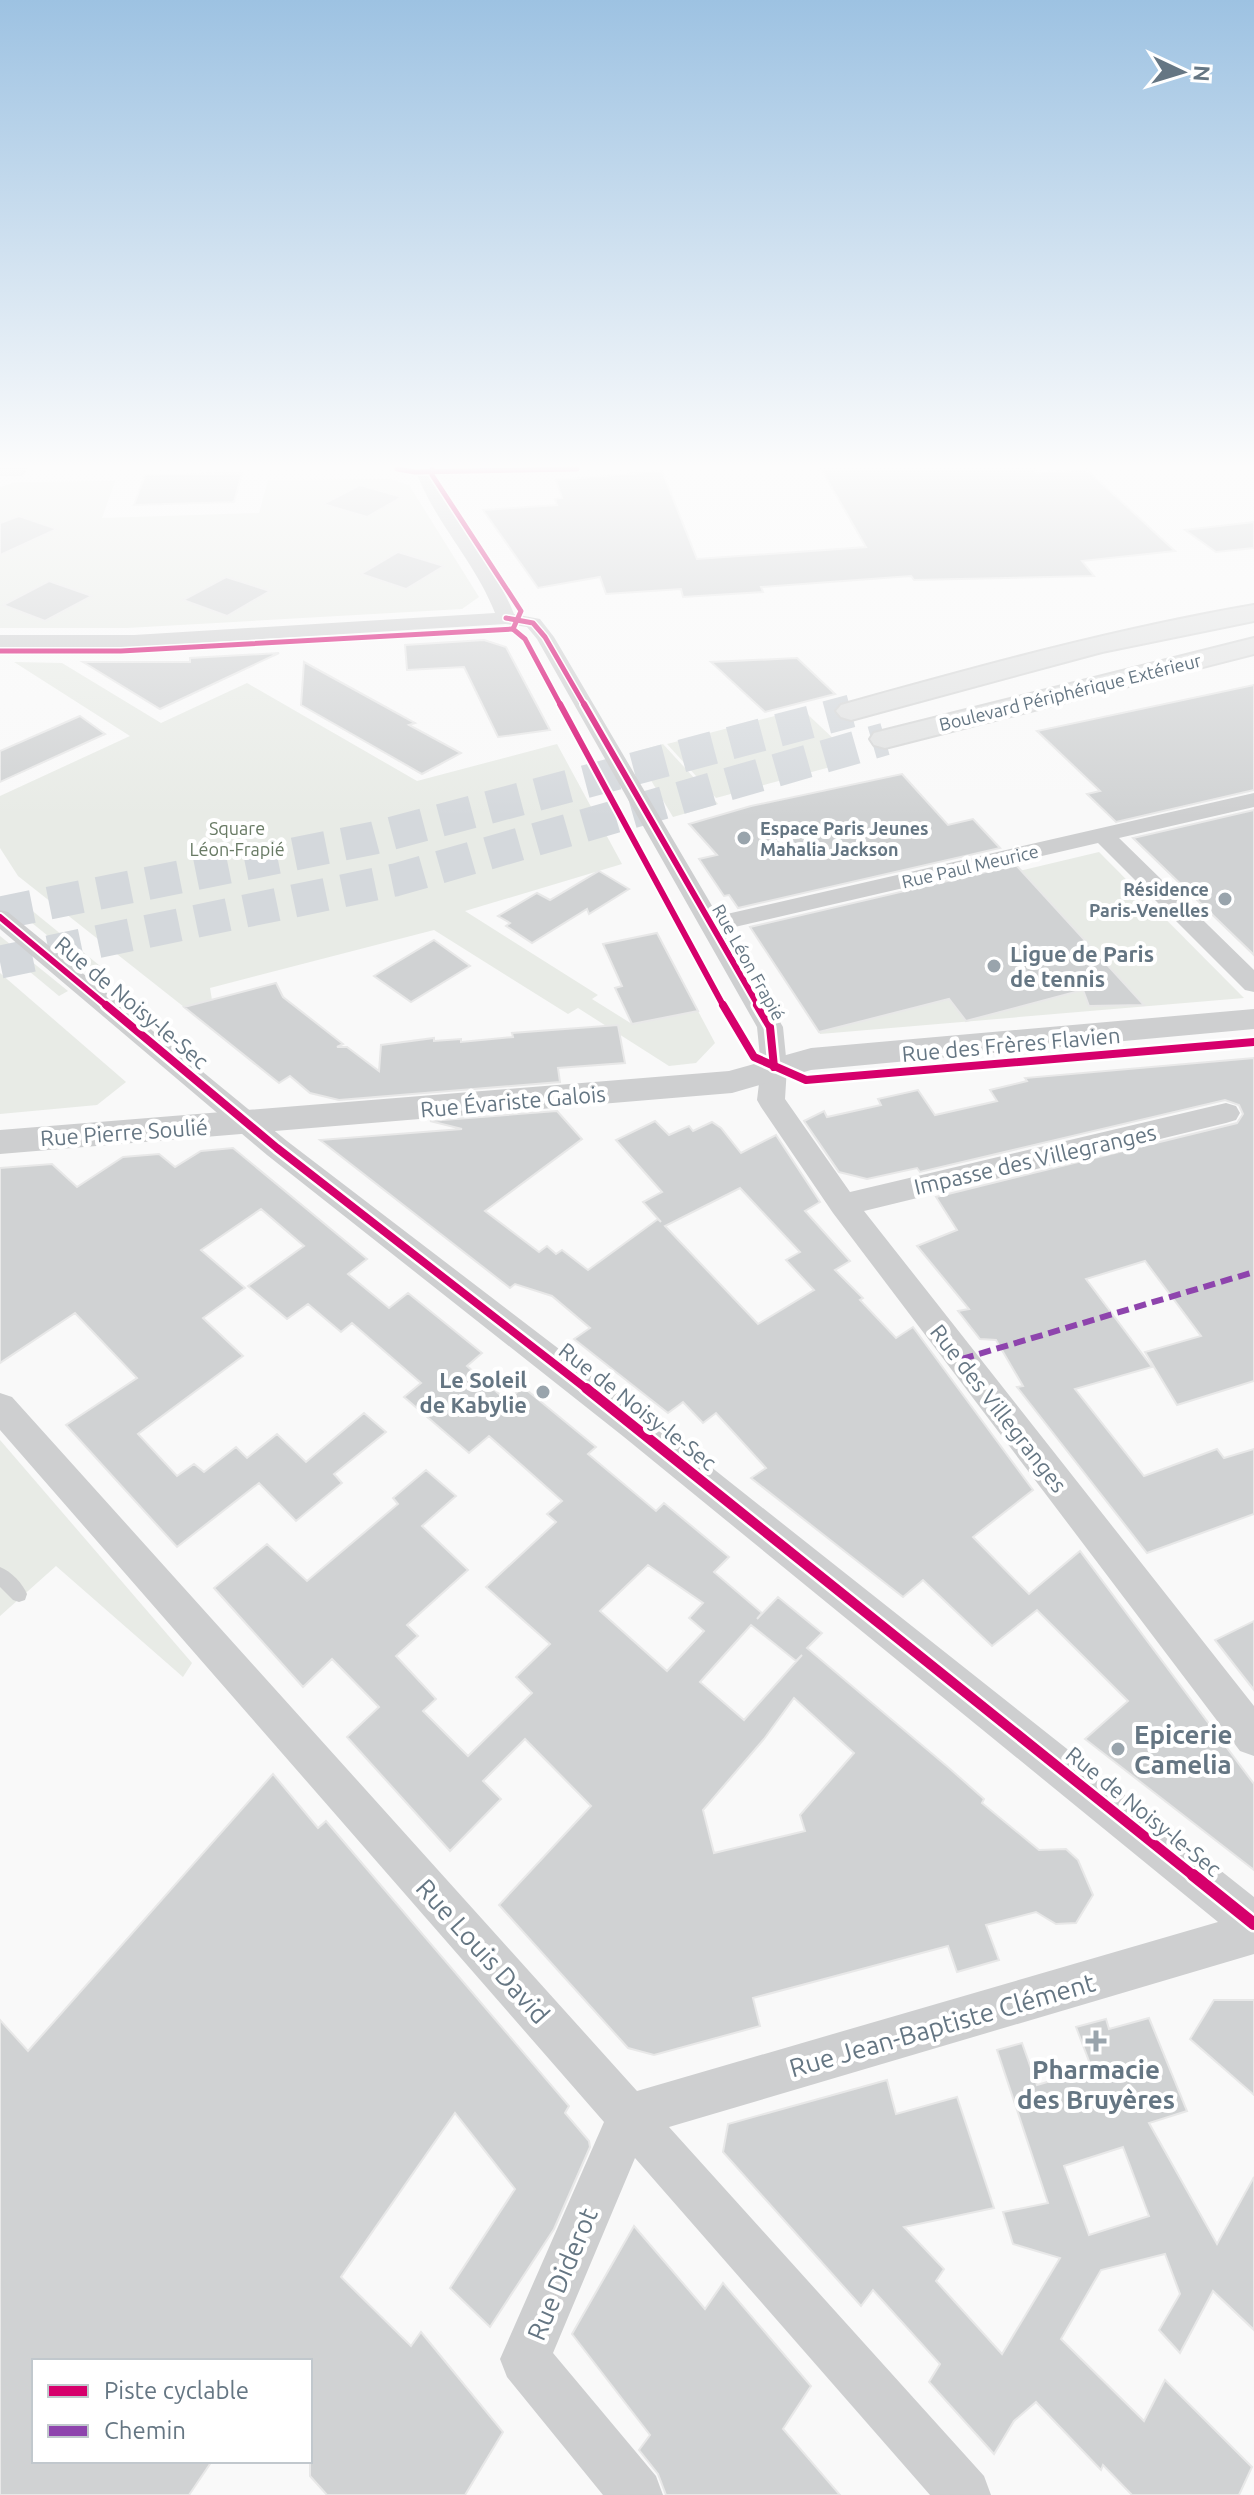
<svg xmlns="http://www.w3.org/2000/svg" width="1254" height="2495" viewBox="0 0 1254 2495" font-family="Ubuntu,sans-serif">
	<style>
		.green { fill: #e8ebe6; fill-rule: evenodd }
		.building { fill: #d0d2d3; stroke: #e8e8e8; stroke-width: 2; fill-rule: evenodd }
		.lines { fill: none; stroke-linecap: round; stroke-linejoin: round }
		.trunk-tunnel { stroke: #d4d8dc; stroke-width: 33; stroke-dasharray: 33 17; stroke-linecap: butt }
		.primary-casing { stroke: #d5d6d7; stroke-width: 4 }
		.trunk-casing { stroke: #d5d6d6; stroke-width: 4 }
		.service { fill: #cecfd0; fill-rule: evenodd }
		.minor { fill: #cecfd0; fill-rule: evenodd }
		.tertiary { fill: #cecfd0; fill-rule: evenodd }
		.primary { fill: #e1e2e2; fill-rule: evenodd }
		.trunk { fill: #e1e2e2; fill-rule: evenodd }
		.quiet { stroke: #8e44ad; stroke-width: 6; stroke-dasharray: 12 6; stroke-linecap: butt }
		.cycleway-far4-casing { stroke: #fff; stroke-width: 8 }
		.cycleway-far3-casing { stroke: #fff; stroke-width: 10 }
		.cycleway-far2-casing { stroke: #fff; stroke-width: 13 }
		.cycleway-far1-casing { stroke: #fff; stroke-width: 15 }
		.cycleway-casing { stroke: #fff; stroke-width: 17 }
		.cycleway-far4 { stroke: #d6006c; stroke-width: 5 }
		.cycleway-far3 { stroke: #d6006c; stroke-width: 6 }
		.cycleway-far2 { stroke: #d6006c; stroke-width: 8 }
		.cycleway-far1 { stroke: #d6006c; stroke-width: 10 }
		.cycleway { stroke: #d6006c; stroke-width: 12 }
		.poi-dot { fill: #99a4ac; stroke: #fff; stroke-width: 3 }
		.labels { text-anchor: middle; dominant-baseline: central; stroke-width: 8; stroke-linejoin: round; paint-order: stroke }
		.far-street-label { font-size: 18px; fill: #657683; stroke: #fff }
		.far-park-label { font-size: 18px; fill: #687a64; stroke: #fff }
		.far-poi-label { font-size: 18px; font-weight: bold; fill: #657683; stroke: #fff; text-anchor: start }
		.poi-label { font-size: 22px; font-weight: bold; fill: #657683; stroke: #fff; text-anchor: start }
		.street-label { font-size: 22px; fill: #657683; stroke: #fff }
		.near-poi-label { font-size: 26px; font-weight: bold; fill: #657683; stroke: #fff; text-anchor: start }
		.near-street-label { font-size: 26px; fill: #657683; stroke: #fff }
	</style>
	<rect width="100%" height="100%" fill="#f9f9f9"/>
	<g class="green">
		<path d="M389,479L409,485L479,597L462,609L127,628H0V546L11,550L57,529L19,516L0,523V487L16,482L115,481L102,518L259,513L268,480ZM353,488L402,497L367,517L331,500ZM399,552L444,566L406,589L363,574ZM226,577L270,591L257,599L249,596L185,599ZM51,582L92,596L44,621L4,605Z"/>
		<polygon points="14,662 62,663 161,723 247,683 417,781 557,744 622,864 465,911 598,995 592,999 632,1024 698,1011 715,1043 696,1063 669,1066 578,1008 568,1014 434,930 210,988 212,1000 184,1007 18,876 0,848 0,796 130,736"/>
		<polygon points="802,709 856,760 716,798 667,744"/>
		<polygon points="663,744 718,804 673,817 634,752"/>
		<polygon points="1099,852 1244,998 820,1034 755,934"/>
		<polygon points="19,900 105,970 96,975 10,905"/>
		<polygon points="0,936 68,991 59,996 0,947"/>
		<polygon points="0,973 126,1082 97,1105 0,1114"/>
		<polygon points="0,1440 192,1663 183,1677 56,1566 0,1616"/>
	</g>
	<g class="building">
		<polygon points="821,469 1036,469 1036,473 1086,469 1175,551 1082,561 1094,576 914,580 911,576 761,587 763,592 683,597 681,589 606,594 600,577 538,588 483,510 557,505 555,499 562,498 556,480 662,471 697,559 866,547"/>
		<polygon points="242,473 234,502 134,505 145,475"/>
		<polygon points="360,485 402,497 367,517 323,504"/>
		<polygon points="19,516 57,529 0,555 0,523"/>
		<polygon points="1254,522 1254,548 1216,552 1185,530"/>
		<polygon points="398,552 444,566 406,589 361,574"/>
		<polygon points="226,577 270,591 227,616 183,600"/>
		<polygon points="49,581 92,596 45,621 3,605"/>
		<polygon points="484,640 506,647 550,730 498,737 464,667 407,670 405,645"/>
		<polygon points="279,653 160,709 83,662 190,662 190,658"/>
		<polygon points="797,658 835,694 765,712 711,662"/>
		<polygon points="304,662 415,723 409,725 461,753 422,774 301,705"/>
		<polygon points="1254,685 1254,790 1116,822 1087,794 1100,791 1037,731"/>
		<polygon points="80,716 105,734 0,782 0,751"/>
		<polygon points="902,774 948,825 973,819 1000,848 738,908 729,895 724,896 699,859 717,855 689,824 751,806"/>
		<polygon points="1254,810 1254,955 1133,838"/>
		<polygon points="1016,865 1144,1005 1089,1006 1083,990 966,1021 949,999 819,1032 750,927"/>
		<polygon points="599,871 629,889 589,914 587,909 532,943 506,926 510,923 498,916 537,893 550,900"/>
		<polygon points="657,933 698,1011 632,1024 615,988 622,986 603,944"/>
		<polygon points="434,940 470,966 411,1002 374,976"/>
		<polygon points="276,983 283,997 343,1044 337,1047 347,1047 379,1071 381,1045 434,1038 434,1041 461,1039 461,1042 513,1037 512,1033 618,1025 625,1063 558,1068 560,1082 339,1100 310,1093 290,1076 279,1083 184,1007"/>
		<polygon points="1254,1058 1254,1381 1177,1405 1145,1352 1201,1336 1145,1261 1086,1279 1152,1367 1075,1389 1144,1476 1217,1449 1224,1458 1254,1449 1254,1514 1147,1553 1017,1387 1023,1386 996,1340 980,1339 958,1311 969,1309 917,1246 957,1230 936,1197 1237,1123 1243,1114 1239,1105 1225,1100 920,1172 917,1168 867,1179 839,1172 804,1121 824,1111 827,1117 881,1105 878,1099 918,1090 935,1115 997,1101 990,1090 1027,1081 1025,1078"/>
		<path d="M557,1111L582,1139L485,1211L539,1252L547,1246L556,1254L562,1250L588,1270L658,1219L661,1222L643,1202L662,1192L616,1140L655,1121L669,1135L689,1126L693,1131L712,1122L721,1128L741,1153L776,1135L820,1202L805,1211L850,1261L835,1270L863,1298L860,1300L896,1338L913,1327L1033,1490L973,1537L1029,1594L1080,1551L1254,1784V1870L1085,1739L1128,1701L1037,1610L992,1646L923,1580L903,1597L751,1478L766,1468L716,1413L703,1423L683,1402L668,1413L574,1339L590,1328L552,1296L515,1284L510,1288L320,1140L462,1129L430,1121ZM740,1188L800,1252L786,1260L814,1290L758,1324L665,1226Z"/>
		<path d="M233,1148L367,1259L348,1274L389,1308L408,1293L482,1353L467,1366L507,1401L523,1387L596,1447L588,1454L656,1511L664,1503L729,1557L714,1572L762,1613L757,1619L778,1597L822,1633L807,1648L949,1768L984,1799L982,1803L1039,1850L1066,1849L1078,1860L1093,1895L1076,1923L1056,1924L1036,1912L986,1925L999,1960L957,1972L948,1946L753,1998L760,2026L654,2055L628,2048L499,1905L591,1806L525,1739L483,1781L501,1799L450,1851L347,1737L379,1707L332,1659L303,1687L214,1588L267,1544L307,1581L398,1504L393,1498L426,1470L456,1496L422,1526L468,1570L407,1625L418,1636L396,1656L436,1699L423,1711L468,1756L532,1693L516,1677L550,1644L486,1587L556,1522L547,1514L562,1501L489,1436L469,1453L404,1397L421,1383L352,1323L341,1332L308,1304L287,1319L248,1286L304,1246L261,1209L201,1250L245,1288L203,1318L243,1356L138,1434L177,1476L194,1464L204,1472L236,1447L247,1458L277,1434L306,1462L364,1413L386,1432L334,1474L342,1483L296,1521L259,1483L177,1547L66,1425L137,1378L75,1313L0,1363V1168L52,1164L77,1187L123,1157L159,1154L175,1167L201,1151ZM648,1565L703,1603L689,1618L704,1631L667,1671L600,1611ZM751,1625L796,1661L802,1655L744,1720L700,1682ZM794,1698L854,1753L800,1815L805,1831L714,1853L703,1810L764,1739Z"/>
		<polygon points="1254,1621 1254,1690 1215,1640"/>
		<polygon points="273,1774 318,1828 326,1821 569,2106 565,2113 589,2141 590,2147 554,2229 490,2327 450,2288 515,2189 455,2113 341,2277 411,2346 421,2332 503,2432 465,2495 327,2495 310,2476 310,2361 34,2361 34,2461 212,2461 189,2495 0,2495 0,2020 28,2051"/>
		<polygon points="1214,2000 1254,2000 1254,2095 1190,2039"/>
		<path d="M1149,2018L1187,2111L1149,2123L1217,2244L1254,2177V2330L1213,2291L1180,2353L1159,2330L1180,2294L1165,2254L1101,2270L1061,2339L1144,2421L1165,2380L1252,2467L1239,2495H1132L1103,2465L1101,2470L1036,2402L1014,2421L994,2454L929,2382L940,2364L873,2290L861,2306L723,2152L728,2124L887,2080L896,2114L957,2097L994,2208L904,2227L944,2269L936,2281L1002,2354L1060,2258L1013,2244L1003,2212L1048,2203L997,2050L1022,2043L1037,2085L1092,2069L1076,2027L1106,2019L1109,2029ZM1123,2147L1149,2216L1089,2235L1064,2166Z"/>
		<polygon points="634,2226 705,2309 723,2283 811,2386 783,2429 840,2495 666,2495 658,2474 639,2450 650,2435 572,2334"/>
	</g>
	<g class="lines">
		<g class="trunk-tunnel">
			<polyline points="0,913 374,838 851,711"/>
			<polyline points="0,962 395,880 885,739"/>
		</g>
		<defs>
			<polygon id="primary" points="0,469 25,469 21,474 0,474"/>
			<g id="trunk">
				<path d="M1254,605V621L1102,652L851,720L841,717L836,711L841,705C977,667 1114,629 1254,605Z"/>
				<polygon points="1254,638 1254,654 885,748 874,745 870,739 874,733"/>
			</g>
		</defs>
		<use href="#primary" class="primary-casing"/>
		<use href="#trunk" class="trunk-casing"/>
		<path class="service" d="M0,1567C11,1571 23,1584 27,1594L25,1600L19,1602L13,1600L0,1587Z"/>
		<g class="minor">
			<path d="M415,469H431C451,522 493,561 514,614L540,619L554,637L718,916L1254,793V807L1119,838L1254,970V992L1245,990L1098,843L726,929L783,1027L787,1067L785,1099L850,1192L1226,1103L1236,1106L1240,1113L1236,1120L1226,1123L864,1211L1254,1706V1756L1240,1751L833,1213L761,1107L757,1100L761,1067L757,1027L537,639L527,627L506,624L134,647H0V635H134L495,613C475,561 434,522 415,469Z"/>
			<polygon points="0,910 8,912 287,1141 648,1417 1254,1897 1254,1954 669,2127 984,2476 991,2495 930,2495 635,2158 553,2353 656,2476 663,2495 603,2495 507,2377 500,2359 604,2122 0,1430 0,1393 12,1397 637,2091 1218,1922 624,1437 267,1155 0,929"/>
		</g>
		<polygon class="tertiary" points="1254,1009 1254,1029 811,1070 732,1093 0,1154 0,1130 729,1071 811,1048"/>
		<use href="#primary" class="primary"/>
		<use href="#trunk" class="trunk"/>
		<polyline class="quiet" points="962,1359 1254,1272"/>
		<defs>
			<g id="cycleway-far4">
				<polyline points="397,469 415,472 577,469"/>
				<polyline points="432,469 432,475 521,611 513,629"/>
				<polyline points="506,618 533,623 545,637 585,706"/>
				<polyline points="513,629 525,639 561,706"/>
				<polyline points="0,651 121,651 513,629"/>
			</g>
			<g id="cycleway-far3">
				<polyline points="560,704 724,1007"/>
				<polyline points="584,704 759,1007"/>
				<polyline points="0,917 108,1007"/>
			</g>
			<g id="cycleway-far2">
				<polyline points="106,1005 277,1148 588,1390"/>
				<polyline points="723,1005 754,1057 806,1080 1254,1042"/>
				<polyline points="757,1005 770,1027 774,1067"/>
			</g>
			<polyline id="cycleway-far1" points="586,1388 1195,1877"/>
			<polyline id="cycleway" points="1193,1875 1254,1924"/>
		</defs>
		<use href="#cycleway-far4" class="cycleway-far4-casing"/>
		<use href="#cycleway-far3" class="cycleway-far3-casing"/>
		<use href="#cycleway-far2" class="cycleway-far2-casing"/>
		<use href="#cycleway-far1" class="cycleway-far1-casing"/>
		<use href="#cycleway" class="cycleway-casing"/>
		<use href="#cycleway-far4" class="cycleway-far4"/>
		<use href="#cycleway-far3" class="cycleway-far3"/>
		<use href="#cycleway-far2" class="cycleway-far2"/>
		<use href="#cycleway-far1" class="cycleway-far1"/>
		<use href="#cycleway" class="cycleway"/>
	</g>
	<linearGradient id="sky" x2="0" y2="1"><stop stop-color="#9dc2e2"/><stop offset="0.57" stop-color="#fcfcfc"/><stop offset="1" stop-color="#fcfcfc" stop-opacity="0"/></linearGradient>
	<rect width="1254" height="818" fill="url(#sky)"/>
	<g class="poi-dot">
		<circle cx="744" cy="838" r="8"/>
		<circle cx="1225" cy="899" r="8"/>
		<circle cx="994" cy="966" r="8"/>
		<circle cx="543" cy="1392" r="8"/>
		<circle cx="1118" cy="1749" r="8"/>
		<path d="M1092 2029h8v8h8v8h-8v8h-8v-8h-8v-8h8z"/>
	</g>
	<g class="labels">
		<g class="far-street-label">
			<text transform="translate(1070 692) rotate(-14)">Boulevard Périphérique Extérieur</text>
			<text transform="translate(970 866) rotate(-13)">Rue Paul Meurice</text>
			<text transform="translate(749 962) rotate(61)">Rue Léon Frapié</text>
		</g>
		<g class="far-park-label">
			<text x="237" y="828">Square<tspan x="237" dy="21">Léon-Frapié</tspan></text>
		</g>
		<g class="far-poi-label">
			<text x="760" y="828">Espace Paris Jeunes<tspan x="760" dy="21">Mahalia Jackson</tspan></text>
			<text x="1209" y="889" text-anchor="end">Résidence<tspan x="1209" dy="21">Paris-Venelles</tspan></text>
		</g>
		<g class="poi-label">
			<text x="1010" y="953">Ligue de Paris<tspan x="1010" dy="25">de tennis</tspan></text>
			<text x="527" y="1379" text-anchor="end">Le Soleil<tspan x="527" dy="25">de Kabylie</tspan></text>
		</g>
		<g class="street-label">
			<text transform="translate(132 1002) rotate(40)">Rue de Noisy-le-Sec</text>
			<text transform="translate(1011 1044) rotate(-5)">Rue des Frères Flavien</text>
			<text transform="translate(513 1101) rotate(-5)">Rue Évariste Galois</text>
			<text transform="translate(124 1132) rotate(-4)">Rue Pierre Soulié</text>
			<text transform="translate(1035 1159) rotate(-13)">Impasse des Villegranges</text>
			<text transform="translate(638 1406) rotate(38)">Rue de Noisy-le-Sec</text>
			<text transform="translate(999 1408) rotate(52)">Rue des Villegranges</text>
			<text transform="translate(1144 1811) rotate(39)">Rue de Noisy-le-Sec</text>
		</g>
		<g class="near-poi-label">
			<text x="1134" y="1734">Epicerie<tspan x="1134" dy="30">Camelia</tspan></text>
			<text x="1096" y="2069" text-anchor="middle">Pharmacie<tspan x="1096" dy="30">des Bruyères</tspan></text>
		</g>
		<g class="near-street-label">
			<text transform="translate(483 1951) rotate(48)">Rue Louis David</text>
			<text transform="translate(942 2025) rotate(-16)">Rue Jean-Baptiste Clément</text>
			<text transform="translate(562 2274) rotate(-67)">Rue Diderot</text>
		</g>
	</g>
	<rect x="32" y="2359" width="280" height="104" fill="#ffffff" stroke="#c1c8cd" stroke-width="2"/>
	<rect x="48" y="2385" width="40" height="12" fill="#d6006c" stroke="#c1c8cd" stroke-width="2"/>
	<text x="104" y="2399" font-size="24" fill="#657683">Piste cyclable</text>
	<rect x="48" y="2425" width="40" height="12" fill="#8e44ad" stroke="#c1c8cd" stroke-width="2"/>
	<text x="104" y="2439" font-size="24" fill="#657683">Chemin</text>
	<g transform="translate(1182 72) rotate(94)" stroke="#ffffff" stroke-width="6" paint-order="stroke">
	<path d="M0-6L14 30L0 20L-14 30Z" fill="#657683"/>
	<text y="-12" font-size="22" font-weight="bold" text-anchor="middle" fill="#657683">N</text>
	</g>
</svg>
